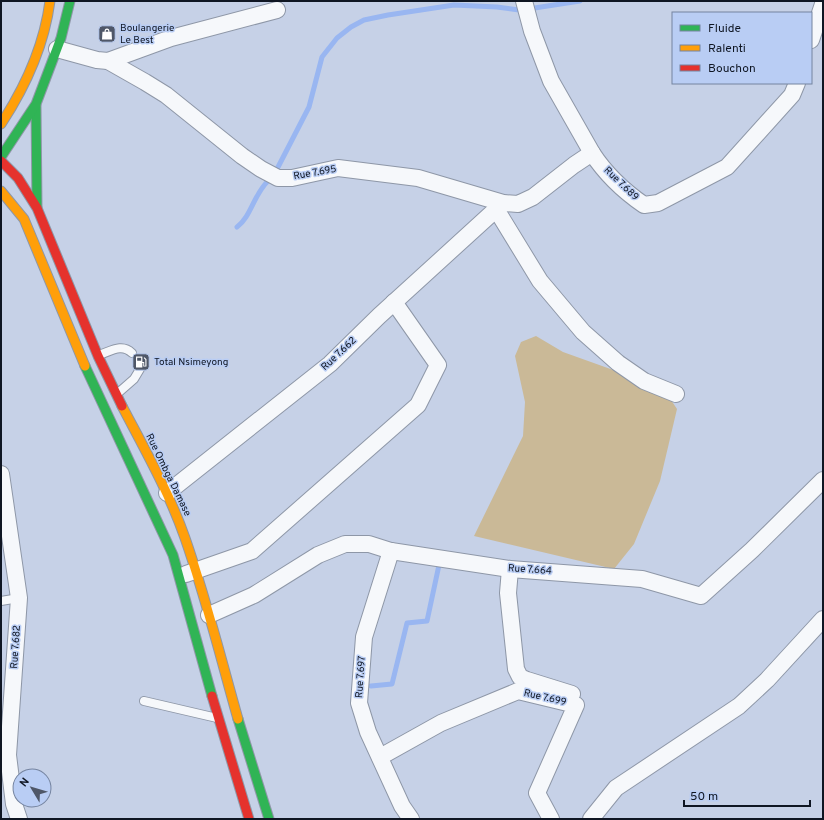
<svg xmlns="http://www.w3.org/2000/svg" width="824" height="820" viewBox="0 0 824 820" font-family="Overpass,sans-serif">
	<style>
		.green { fill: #cab997 }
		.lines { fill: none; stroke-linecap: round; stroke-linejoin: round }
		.stream { stroke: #99b6f1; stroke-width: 5 }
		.lane-casing { stroke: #8e97a7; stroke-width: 10 }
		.street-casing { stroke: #8e97a7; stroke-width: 18 }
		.fast-casing { stroke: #8e97a7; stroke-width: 11 }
		.slow-casing { stroke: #8e97a7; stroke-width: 11 }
		.jam-casing { stroke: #8e97a7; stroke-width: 11 }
		.lane { stroke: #f6f8fb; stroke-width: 8 }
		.street { stroke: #f6f8fb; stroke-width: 16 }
		.fast { stroke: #30b455; stroke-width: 9 }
		.slow { stroke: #ff9f0a; stroke-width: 9 }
		.jam { stroke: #e5322d; stroke-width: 9 }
		.labels { text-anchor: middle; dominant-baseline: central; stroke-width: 3; stroke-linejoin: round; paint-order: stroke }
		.poi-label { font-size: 10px; fill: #0f1623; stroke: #b9cdf4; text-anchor: start }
		.street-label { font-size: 10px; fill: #0f1623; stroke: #b9cdf4 }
	</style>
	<rect width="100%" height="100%" fill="#c6d1e7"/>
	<polygon class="green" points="536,336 563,352 644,381 669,397 677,409 660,481 634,544 614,569 474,536 523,436 525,402 515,356 521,342"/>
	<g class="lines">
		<g class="stream">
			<polyline points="528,9 580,1"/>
			<polyline points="276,171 309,107 322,57 337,38 351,27 364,20 388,15 454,5 497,7 519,10"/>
			<path d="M237,227C251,217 254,194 268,181"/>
			<polyline points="371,686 392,684 407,623 427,621 439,565"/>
		</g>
		<defs>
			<g id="lane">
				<path d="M99,355C111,351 122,343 132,353"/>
				<polyline points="118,393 134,379 140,369"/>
				<polyline points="1,601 19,598"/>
				<polyline points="144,701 217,718"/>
			</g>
			<g id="street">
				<path d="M524,1L532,31L551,81L592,153C605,173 625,192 644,205L658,203L727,167L792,95L797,83"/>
				<polyline points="811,40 823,4"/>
				<polyline points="57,49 97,60 108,61 145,82 166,95 242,156 261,169 278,178 292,178 338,168 418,178 503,203 518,204 533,197 574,165 592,153"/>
				<polyline points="108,61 171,38 277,10"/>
				<polyline points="496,209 540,281 583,332 618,363 644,381 676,394"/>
				<polyline points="1,474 19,598 8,755 14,804 19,819"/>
				<polyline points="167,493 330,364 379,316 503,203"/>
				<polyline points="391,551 364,637 359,703 368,732 402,806 411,819"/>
				<polyline points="510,569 508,593 516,669 520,677 527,680 572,694"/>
				<polyline points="186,574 252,551 418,405 438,365 394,302"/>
				<polyline points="209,615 254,595 318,555 345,544 369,544 391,551 510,569 642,579 701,596 752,550 823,480"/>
				<polyline points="380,757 441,723 518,691 576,705 537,793 551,819"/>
				<polyline points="591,819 616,788 739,706 767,680 823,619"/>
			</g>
			<g id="fast">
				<polyline points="36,106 37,207"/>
				<polyline points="1,157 36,104 61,38 70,1"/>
				<polyline points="85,366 173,555 212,696"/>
				<polyline points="238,719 269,819"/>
			</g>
			<g id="slow">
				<path d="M1,124C26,86 44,47 50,1"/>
				<polyline points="1,191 24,219 85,366"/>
				<path d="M122,406C145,450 169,492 185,538C206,598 221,659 238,719"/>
			</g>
			<g id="jam">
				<polyline points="1,161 18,178 37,208 98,356 122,406"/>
				<polyline points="212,696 249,819"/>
			</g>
		</defs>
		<use href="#lane" class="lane-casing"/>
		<use href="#street" class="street-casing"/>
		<use href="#fast" class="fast-casing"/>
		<use href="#slow" class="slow-casing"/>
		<use href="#jam" class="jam-casing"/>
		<use href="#lane" class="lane"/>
		<use href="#street" class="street"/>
		<use href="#fast" class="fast"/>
		<use href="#slow" class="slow"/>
		<use href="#jam" class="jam"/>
	</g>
	<defs>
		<symbol id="shop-square" viewBox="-11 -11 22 22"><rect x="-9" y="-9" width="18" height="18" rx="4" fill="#4f5768" stroke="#b9cdf4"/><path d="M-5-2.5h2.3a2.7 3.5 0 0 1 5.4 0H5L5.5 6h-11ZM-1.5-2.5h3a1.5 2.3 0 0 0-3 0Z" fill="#fff"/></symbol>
		<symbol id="fuel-square" viewBox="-11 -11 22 22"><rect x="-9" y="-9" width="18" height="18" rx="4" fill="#4f5768" stroke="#b9cdf4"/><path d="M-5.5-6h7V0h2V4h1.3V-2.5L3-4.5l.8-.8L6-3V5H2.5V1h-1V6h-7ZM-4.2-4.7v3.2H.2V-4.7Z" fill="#fff"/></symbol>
	</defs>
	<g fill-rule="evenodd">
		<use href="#shop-square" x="97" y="24" width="20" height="20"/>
		<use href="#fuel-square" x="131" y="352" width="20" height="20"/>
	</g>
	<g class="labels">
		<g class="poi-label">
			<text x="120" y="28">Boulangerie<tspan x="120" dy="12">Le Best</tspan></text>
			<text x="154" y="362">Total Nsimeyong</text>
		</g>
		<g class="street-label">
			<text transform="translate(315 173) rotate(-10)">Rue 7.695</text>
			<text transform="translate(621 184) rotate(44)">Rue 7.689</text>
			<text transform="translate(339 354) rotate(-43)">Rue 7.662</text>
			<text transform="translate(168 475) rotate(64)">Rue Ombga Damase</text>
			<text transform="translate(530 570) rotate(4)">Rue 7.664</text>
			<text transform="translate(16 647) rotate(-86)">Rue 7.682</text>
			<text transform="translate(361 677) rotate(-86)">Rue 7.697</text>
			<text transform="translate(545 698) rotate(13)">Rue 7.699</text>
		</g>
	</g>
	<rect width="824" height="820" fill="none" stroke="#0f1623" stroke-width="4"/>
	<rect x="672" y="12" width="140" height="72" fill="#b9cdf4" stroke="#7584a0"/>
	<rect x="680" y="25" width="20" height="6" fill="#30b455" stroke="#7584a0"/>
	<text x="708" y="32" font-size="12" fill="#0f1623">Fluide</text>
	<rect x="680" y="45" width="20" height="6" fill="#ff9f0a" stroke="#7584a0"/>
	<text x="708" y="52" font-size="12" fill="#0f1623">Ralenti</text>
	<rect x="680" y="65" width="20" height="6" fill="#e5322d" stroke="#7584a0"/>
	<text x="708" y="72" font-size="12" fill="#0f1623">Bouchon</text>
	<g transform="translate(32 788) rotate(308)"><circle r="19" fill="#b9cdf4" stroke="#7584a0"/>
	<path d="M0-3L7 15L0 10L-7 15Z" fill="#4f5768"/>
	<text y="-6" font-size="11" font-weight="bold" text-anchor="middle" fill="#0f1623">N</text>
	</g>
	<path d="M684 800v6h126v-6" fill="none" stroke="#0f1623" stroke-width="2"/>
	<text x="690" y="800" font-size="12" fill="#0f1623" stroke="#b9cdf4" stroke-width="3" paint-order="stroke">50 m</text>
</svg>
